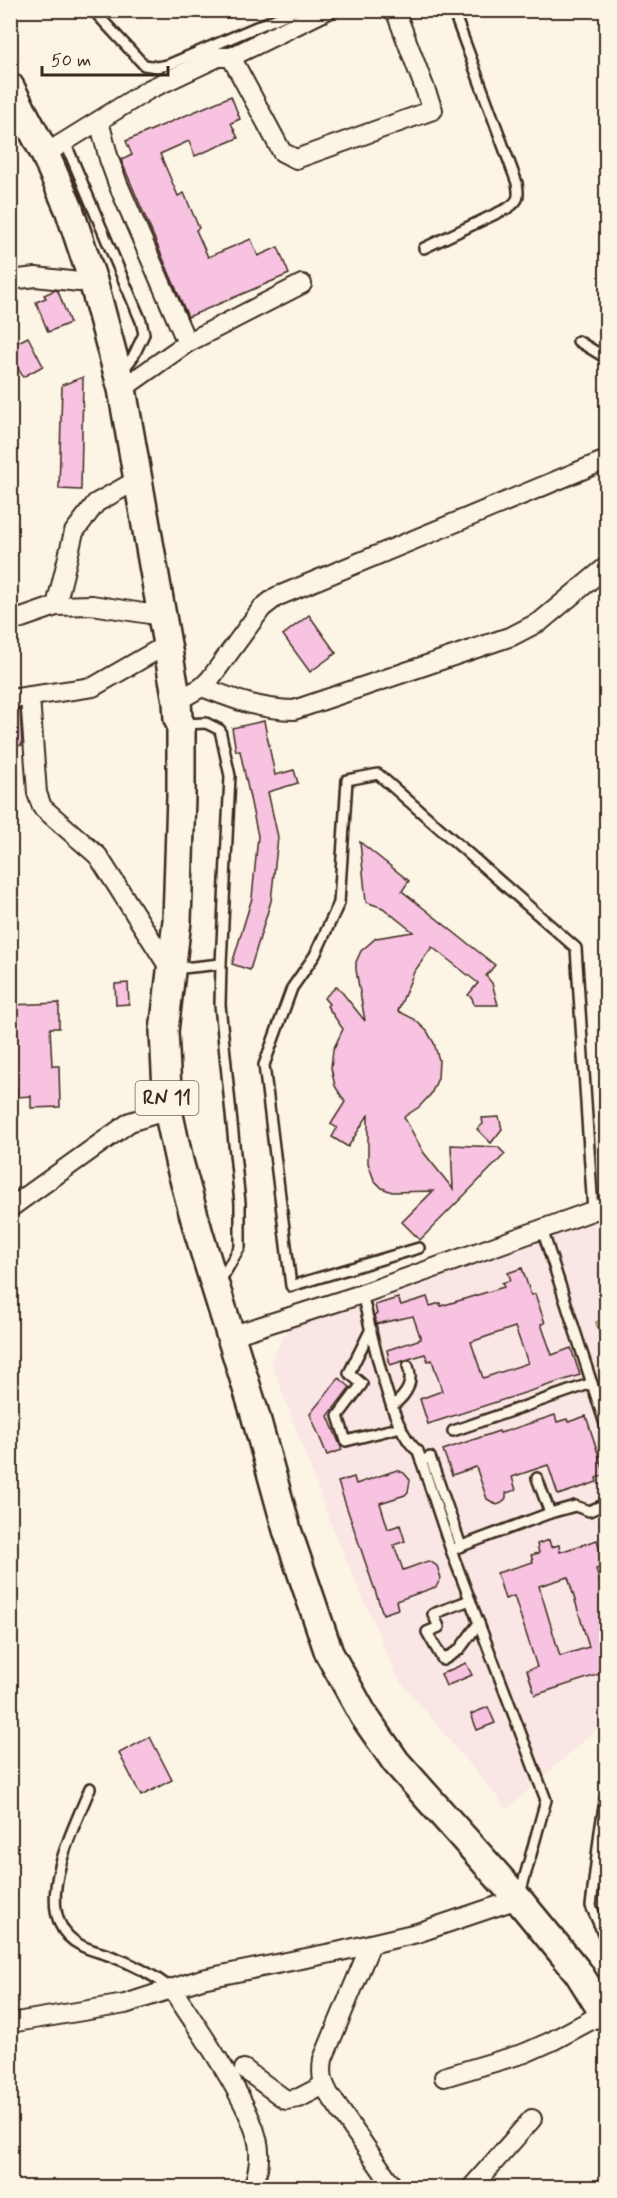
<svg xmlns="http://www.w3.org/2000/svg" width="617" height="2198" viewBox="0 0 617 2198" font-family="Mynerve,sans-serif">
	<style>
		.built { fill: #fae6e4 }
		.garden { fill: #c9d88c; stroke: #828155; stroke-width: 1.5 }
		.building { fill: #f7c3e0; stroke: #3b2a1e; stroke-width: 1.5; fill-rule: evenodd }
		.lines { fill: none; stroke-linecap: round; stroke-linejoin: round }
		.service-casing { stroke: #3b2a1e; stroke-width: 14 }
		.minor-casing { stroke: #3b2a1e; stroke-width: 22 }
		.primary-casing { stroke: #3b2a1e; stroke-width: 32 }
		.service { stroke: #fcf5e5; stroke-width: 9 }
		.minor { stroke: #fcf5e5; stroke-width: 18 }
		.primary { stroke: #fcf5e5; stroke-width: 27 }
		.labels { text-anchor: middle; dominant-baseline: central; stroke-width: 6; stroke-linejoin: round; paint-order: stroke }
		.shield { fill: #fcf5e5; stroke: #75675a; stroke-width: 1.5 }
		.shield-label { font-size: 20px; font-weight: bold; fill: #3b2a1e }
	</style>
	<rect width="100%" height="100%" fill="#fcf5e5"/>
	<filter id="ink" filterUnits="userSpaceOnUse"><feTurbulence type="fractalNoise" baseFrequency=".0167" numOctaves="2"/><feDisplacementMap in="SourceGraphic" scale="12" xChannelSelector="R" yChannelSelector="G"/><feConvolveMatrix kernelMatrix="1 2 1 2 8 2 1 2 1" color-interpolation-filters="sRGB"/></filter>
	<g filter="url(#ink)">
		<polygon class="built" points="606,1216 606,1721 507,1809 397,1677 330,1522 271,1361 289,1327"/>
		<polygon class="garden" points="606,1319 606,1355 596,1322"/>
		<g class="building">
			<polygon points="231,96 240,119 231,123 238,138 195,156 189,141 160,154 178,196 184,193 199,228 196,230 208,257 251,239 258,256 278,247 289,274 188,317 121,160 132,155 126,141"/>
			<polygon points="55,290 58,291 70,323 48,332 36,302 46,298 44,295"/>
			<polygon points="28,337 43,366 23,377 10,354 10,346"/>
			<polygon points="83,377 81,490 59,489 62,385"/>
			<polygon points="309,615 336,653 310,672 283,635"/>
			<polygon points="20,709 22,745 10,747 10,710"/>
			<polygon points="264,721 275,775 294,770 298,783 268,792 278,837 271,901 250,970 232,964 252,898 258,836 240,751 236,751 232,728"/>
			<polygon points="360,842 409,881 402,891 495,965 486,976 492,983 498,1005 474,1005 472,998 468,995 478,983 432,947 414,972 398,1011 414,1019 427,1031 434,1043 439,1060 438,1078 431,1094 419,1107 404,1117 424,1153 453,1189 451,1145 498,1147 505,1154 420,1240 402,1222 433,1191 392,1192 382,1188 374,1180 368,1163 368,1115 348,1147 332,1137 337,1128 331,1124 345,1102 335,1086 331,1068 333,1050 343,1029 327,1006 329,1004 324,998 337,986 365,1021 356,970 356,962 361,951 376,938 413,932 383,908 366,902"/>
			<polygon points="128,983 129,1004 116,1005 115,984"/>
			<polygon points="59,1003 59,1028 50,1028 52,1066 59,1066 60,1107 31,1108 31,1096 17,1097 17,1087 10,1087 10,1005"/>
			<polygon points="499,1117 502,1129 491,1143 477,1129 483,1124 482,1118"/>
			<path d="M522,1268L531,1295L535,1294L545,1323L541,1324L552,1355L571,1348L580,1375L428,1424L420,1399L442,1391L432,1360L428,1361L425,1354L390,1365L387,1350L421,1339L413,1316L376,1324L374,1315L377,1314L375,1305L398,1298L401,1305L427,1297L430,1306L440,1303L441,1306L504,1287L502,1283L511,1280L508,1273ZM515,1327L528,1363L483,1378L471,1342Z"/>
			<polygon points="339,1378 350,1387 328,1416 342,1450 327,1455 310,1414"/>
			<polygon points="555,1415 557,1422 567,1419 568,1422 586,1416 605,1475 596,1478 597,1482 558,1495 548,1465 512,1477 516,1490 506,1493 506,1498 502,1503 497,1505 487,1499 476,1467 452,1475 443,1450 499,1431 500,1433"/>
			<polygon points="397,1470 404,1473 410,1480 408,1492 405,1495 380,1503 388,1529 400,1525 405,1541 394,1545 403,1570 428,1561 431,1562 437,1566 441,1578 436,1587 396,1601 398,1609 383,1614 338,1482 354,1477 356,1484"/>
			<path d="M549,1540L551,1547L559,1545L560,1552L597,1540L605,1566L596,1569L606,1603V1672L535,1695L527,1670L537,1667L514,1596L505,1599L497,1573L533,1562L531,1555L539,1553L537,1544ZM568,1577L589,1647L560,1656L539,1586Z"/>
			<polygon points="466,1663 472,1675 446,1686 441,1674"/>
			<polygon points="488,1707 495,1723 477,1730 471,1714"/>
			<polygon points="150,1737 172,1780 141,1796 119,1753"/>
		</g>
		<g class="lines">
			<defs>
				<g id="service">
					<polyline points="93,10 144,65 157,67 168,65 296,10"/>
					<polyline points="65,142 141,321 144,334 133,357 123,370"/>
					<path d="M424,248L508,208C520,200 519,196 517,183L453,10"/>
					<polyline points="578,341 606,358"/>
					<polyline points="173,969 221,964 230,776 220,730 206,723 184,724"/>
					<polyline points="542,1229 606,1427"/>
					<polyline points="419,1248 291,1286 264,1065 292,988 315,955 339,903 347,780 378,774 576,948 593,1211"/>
					<polyline points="219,1283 240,1247 240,1203 220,1005 221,964"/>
					<path d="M362,1294C372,1331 389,1430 418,1451L451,1550L546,1800L520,1894"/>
					<polyline points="371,1329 349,1373 362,1384 338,1416 346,1441 401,1427"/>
					<path d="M392,1406C407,1395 414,1383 408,1366"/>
					<polyline points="453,1431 592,1383"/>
					<polyline points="421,1461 430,1457 461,1546"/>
					<polyline points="537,1478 550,1513"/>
					<polyline points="451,1550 550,1513 575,1506 589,1511 606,1504"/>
					<polyline points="470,1600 433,1614 439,1627 427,1632 443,1660 459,1650 479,1623"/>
					<path d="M90,1788C74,1829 25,1918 82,1946C90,1950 99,1952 108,1955C131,1963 152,1974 172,1989"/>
					<polyline points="606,1795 600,1831 591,1906 606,1940"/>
				</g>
				<g id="minor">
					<polyline points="231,57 282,152 296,159 433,110 395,10"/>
					<polyline points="99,121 109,159 118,184 187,343"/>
					<polyline points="45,154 148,90 218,57 231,57 327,10"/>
					<polyline points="10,280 36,277 79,282 93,281"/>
					<polyline points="122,389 187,343 302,284"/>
					<polyline points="56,606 74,532 96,503 137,480"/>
					<polyline points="10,622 56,606 92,605 162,616"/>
					<path d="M202,687C233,699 261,710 294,710L512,636L541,621L606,567"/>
					<polyline points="30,697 37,793 42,807 98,856 170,969"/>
					<polyline points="10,699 93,687 166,645"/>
					<polyline points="177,701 202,687 210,679 262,608 276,597 606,460"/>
					<polyline points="10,1208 130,1122 168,1110"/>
					<polyline points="230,1336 362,1294 606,1206"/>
					<path d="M371,1944L323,2059C321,2073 322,2082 329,2094L394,2188"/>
					<path d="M172,1989C195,2024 258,2112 259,2151C260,2164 257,2176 253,2188"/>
					<polyline points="10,2023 125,2004 202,1979 341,1951 417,1933 518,1899"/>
					<polyline points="244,2069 286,2100 299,2098 324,2085"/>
					<polyline points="444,2077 525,2053 552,2041 604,2013"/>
					<polyline points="471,2188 532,2119"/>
				</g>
				<polyline id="primary" points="10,87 45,154 69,209 93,281 122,389 177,701 178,719 181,725 181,796 177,921 164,1031 168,1110 179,1161 199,1234 255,1414 287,1530 329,1653 364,1716 396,1762 518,1899 578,1972 606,2017"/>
			</defs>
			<use href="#service" class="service-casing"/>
			<use href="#minor" class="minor-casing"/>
			<use href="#primary" class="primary-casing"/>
			<use href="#service" class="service"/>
			<use href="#minor" class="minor"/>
			<use href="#primary" class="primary"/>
		</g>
	</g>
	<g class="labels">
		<rect class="shield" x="135.5" y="1081" width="63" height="34" rx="4.5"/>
		<g class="shield-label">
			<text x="167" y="1098">RN 11</text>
		</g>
	</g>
	<rect width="617" height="2198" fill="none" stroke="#fcf5e5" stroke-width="36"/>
	<rect x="18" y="18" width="581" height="2162" fill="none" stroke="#3b2a1e" stroke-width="2" filter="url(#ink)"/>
	<path d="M42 66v9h126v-9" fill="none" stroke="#3b2a1e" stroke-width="3"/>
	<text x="51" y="66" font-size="18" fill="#3b2a1e" stroke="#fcf5e5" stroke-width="4.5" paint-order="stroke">50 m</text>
</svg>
